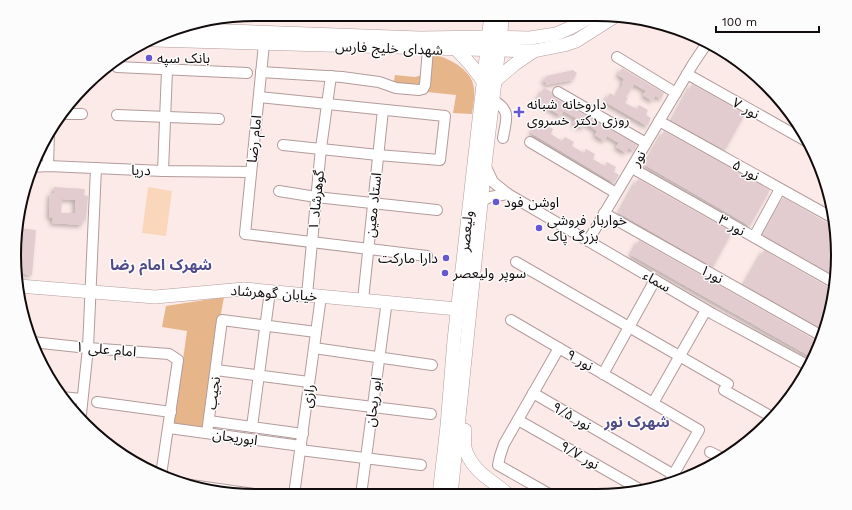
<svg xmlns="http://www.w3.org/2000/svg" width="852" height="510" viewBox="0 0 852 510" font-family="'Work Sans','Noto Sans Arabic',sans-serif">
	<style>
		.green { fill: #fad7ba }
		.forest { fill: #e7b58a }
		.building { fill: #e2ccd0; fill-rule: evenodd; filter: url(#shadow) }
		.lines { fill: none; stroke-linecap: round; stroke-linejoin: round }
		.minor-casing { stroke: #b29c9b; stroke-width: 12 }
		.major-casing { stroke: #b29c9b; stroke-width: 14 }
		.minor { stroke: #fff; stroke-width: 10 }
		.major { stroke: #fff; stroke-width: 13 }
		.poi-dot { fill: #6957d1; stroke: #fcfcfc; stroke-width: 1.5 }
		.labels { text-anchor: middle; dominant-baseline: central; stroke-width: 3; stroke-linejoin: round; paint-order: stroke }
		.street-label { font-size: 14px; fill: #120b0b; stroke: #fcfcfc }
		.poi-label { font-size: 14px; fill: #120b0b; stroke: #fcfcfc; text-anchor: start }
		.neighbourhood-label { font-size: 15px; font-weight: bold; fill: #514b8a; stroke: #fcfcfc }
		.rim { fill: none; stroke: #120b0b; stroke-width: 2 }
	</style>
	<defs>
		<filter id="shadow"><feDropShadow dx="-2.5" dy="2.5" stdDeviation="2" flood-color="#0004"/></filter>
	</defs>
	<rect width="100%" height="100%" fill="#fceae8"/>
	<polygon class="green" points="148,187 172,191 166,236 142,233"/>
	<g class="forest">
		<path d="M437,55C452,60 473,71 474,89C475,97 473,106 472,114L453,113L456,95L427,92L429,56Z"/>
		<polygon points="395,75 415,77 422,75 421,88 393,86"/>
		<polygon points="224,297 211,368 202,429 174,424 187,331 162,327 166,306"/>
	</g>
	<g class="building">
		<polygon points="622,68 664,93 661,99 655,96 652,101 643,95 646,91 634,84 626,97 628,98 625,103 637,109 639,105 648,110 646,115 651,118 647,126 605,102 610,93 616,97 623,84 622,83 624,79 618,75"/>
		<polygon points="573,70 577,73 573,80 545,85 547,83 543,81 547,76"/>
		<polygon points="692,84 745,114 725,150 672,121"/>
		<polygon points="544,88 552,92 555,98 637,145 634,151 628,148 626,153 616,147 619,143 607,136 604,141 595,135 597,131 585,123 582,128 573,123 576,118 563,111 561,116 537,101"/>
		<polygon points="544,124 553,129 551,134 562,141 565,137 574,142 572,146 584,153 586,149 595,154 593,159 605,166 607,162 616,167 614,172 619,175 614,183 531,133 536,125 542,128"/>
		<polygon points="664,131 770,190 750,226 645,165"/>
		<polygon points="638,179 732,232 713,267 619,213"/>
		<path d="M54,187L85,189L84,195L88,196L86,220H83L82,225L52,223L53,218L49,217L50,193H54ZM62,199L75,200V213H61Z"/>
		<polygon points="783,197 833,226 833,275 763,235"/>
		<polygon points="18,228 36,230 32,275 17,273 14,255"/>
		<polygon points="639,240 817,341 811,357 631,255"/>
		<polygon points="764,250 830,288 833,288 833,302 822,329 744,285"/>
	</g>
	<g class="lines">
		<defs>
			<g id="minor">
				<polyline points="264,44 245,234 427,256"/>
				<polyline points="617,57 676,93"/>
				<polyline points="117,67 247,73"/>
				<polyline points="261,72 342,77 379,82 396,88 419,90 423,89 425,85 428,49"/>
				<polyline points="687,74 806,141"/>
				<polyline points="558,92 646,143"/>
				<polyline points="259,97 445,116 440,160 378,155 283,145"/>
				<path d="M493,100C512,111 506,119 503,138"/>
				<polyline points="62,114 82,114"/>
				<polyline points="117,115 219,119"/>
				<polyline points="659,121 833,218"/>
				<polyline points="530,142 616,193"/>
				<polyline points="485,165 493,182 508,194 713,314 807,365"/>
				<polyline points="48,166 49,133"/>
				<polyline points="32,167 48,166 163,171 251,172"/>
				<polyline points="632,168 833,282"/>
				<polyline points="163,171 167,70"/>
				<polyline points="279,191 316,197 437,210"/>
				<polyline points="482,201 490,197 508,194"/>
				<polyline points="604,213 820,335"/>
				<polyline points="754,237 780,189"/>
				<polyline points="588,241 693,64 707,43"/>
				<polyline points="516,262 728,384"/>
				<polyline points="307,295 321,148 331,76"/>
				<polyline points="363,300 383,110"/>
				<polyline points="511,320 699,430 668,484"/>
				<polyline points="32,342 88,348 169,354 178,360 161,475"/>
				<polyline points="314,348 432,365"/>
				<polyline points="216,370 309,382"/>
				<polyline points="603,374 655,280"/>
				<polyline points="724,390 772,417"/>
				<polyline points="533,393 674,475"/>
				<polyline points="61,397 82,399"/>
				<polyline points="307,399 431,414"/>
				<polyline points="97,402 171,412"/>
				<polyline points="653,403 706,310"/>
				<polyline points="76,413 81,414 88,348 96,168"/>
				<polyline points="518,420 641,490"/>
				<polyline points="209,421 303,434"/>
				<polyline points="252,427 270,291"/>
				<polyline points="169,428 301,446"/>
				<polyline points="207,433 222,320 316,332"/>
				<polyline points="300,450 421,465"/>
				<polyline points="710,452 724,459"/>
				<polyline points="177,483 260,495"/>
				<polyline points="294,495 321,296"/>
				<polyline points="361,495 386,308"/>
				<polyline points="551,495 498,465 500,456 504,444 559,348"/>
			</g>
			<g id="major">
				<polyline points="174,29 420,38 488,37 530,38 556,34 570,28 594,15"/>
				<polyline points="153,40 534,51 564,45 576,41 617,15"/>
				<polyline points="457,50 471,65 483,81"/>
				<polyline points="496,80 515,64 534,51"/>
				<polyline points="19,286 155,297 244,289 457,309"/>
				<path d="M465,430C465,436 464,443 465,448C471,471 493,481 509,495"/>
				<polyline points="439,495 447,426 454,340 491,14"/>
				<polyline points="451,495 485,165 503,14"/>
			</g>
		</defs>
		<use href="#minor" class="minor-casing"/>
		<use href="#major" class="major-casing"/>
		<use href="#minor" class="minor"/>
		<use href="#major" class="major"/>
	</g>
	<g class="poi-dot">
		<circle cx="149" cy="58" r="4"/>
		<path d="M517 106h4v4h4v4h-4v4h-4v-4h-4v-4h4z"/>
		<circle cx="496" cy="202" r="4"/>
		<circle cx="539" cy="228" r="4"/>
		<circle cx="446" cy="258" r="4"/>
		<circle cx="445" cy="273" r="4"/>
	</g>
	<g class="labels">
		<g class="street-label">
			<text transform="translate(389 48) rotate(2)">شهدای خلیج فارس</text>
			<text transform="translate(746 108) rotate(29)">نور ۷</text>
			<text transform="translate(254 139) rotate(-84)">امام رضا</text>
			<text transform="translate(638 158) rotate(-59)">نور</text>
			<text transform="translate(141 170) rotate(2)">دریا</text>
			<text transform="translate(746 170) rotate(29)">نور ۵</text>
			<text transform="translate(316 200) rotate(-84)">گوهرشاد ۱</text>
			<text transform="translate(373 205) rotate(-84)">استاد معین</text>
			<text transform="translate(732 225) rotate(30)">نور ۳</text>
			<text transform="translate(466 231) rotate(-84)">ولیعصر</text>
			<text transform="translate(712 274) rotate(29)">نور۱</text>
			<text transform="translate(657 281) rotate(30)">سماء</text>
			<text transform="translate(274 293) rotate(4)">خیابان گوهرشاد</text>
			<text transform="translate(106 349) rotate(5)">امام علی ۱</text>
			<text transform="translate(580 360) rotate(30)">نور ۹</text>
			<text transform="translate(213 393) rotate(-82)">نجیب</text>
			<text transform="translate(308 396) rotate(-82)">رازی</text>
			<text transform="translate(373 402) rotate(-82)">ابو ریحان</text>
			<text transform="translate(572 416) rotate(30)">نور ۹/۵</text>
			<text transform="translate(235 437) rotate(8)">ابوریحان</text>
			<text transform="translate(580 455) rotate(30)">نور ۹/۷</text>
		</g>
		<g class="poi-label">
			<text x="157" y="58">بانک سپه</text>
			<text x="527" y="104">داروخانه شبانه<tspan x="527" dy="16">روزی دکتر خسروی</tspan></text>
			<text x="504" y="202">اوشن فود</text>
			<text x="547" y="220">خواربار فروشی<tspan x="547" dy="16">بزرگ پاک</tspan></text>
			<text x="438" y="258" text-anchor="end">دارا مارکت</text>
			<text x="453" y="273">سوپر ولیعصر</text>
		</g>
		<g class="neighbourhood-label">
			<text x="161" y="265">شهرک امام رضا</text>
			<text x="637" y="422">شهرک نور</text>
		</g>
	</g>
	<path d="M0 0H852V510H0ZM255 21H597A234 234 0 0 1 831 255V255A234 234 0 0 1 597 489H255A234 234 0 0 1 21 255V255A234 234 0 0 1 255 21Z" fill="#fcfcfc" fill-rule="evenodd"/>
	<path class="rim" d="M255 21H597A234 234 0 0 1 831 255V255A234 234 0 0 1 597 489H255A234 234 0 0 1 21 255V255A234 234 0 0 1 255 21Z"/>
	<path d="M716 26v6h103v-6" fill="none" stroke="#120b0b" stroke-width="2"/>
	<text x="722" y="26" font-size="12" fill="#120b0b" stroke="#fcfcfc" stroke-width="3" paint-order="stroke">100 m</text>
</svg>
